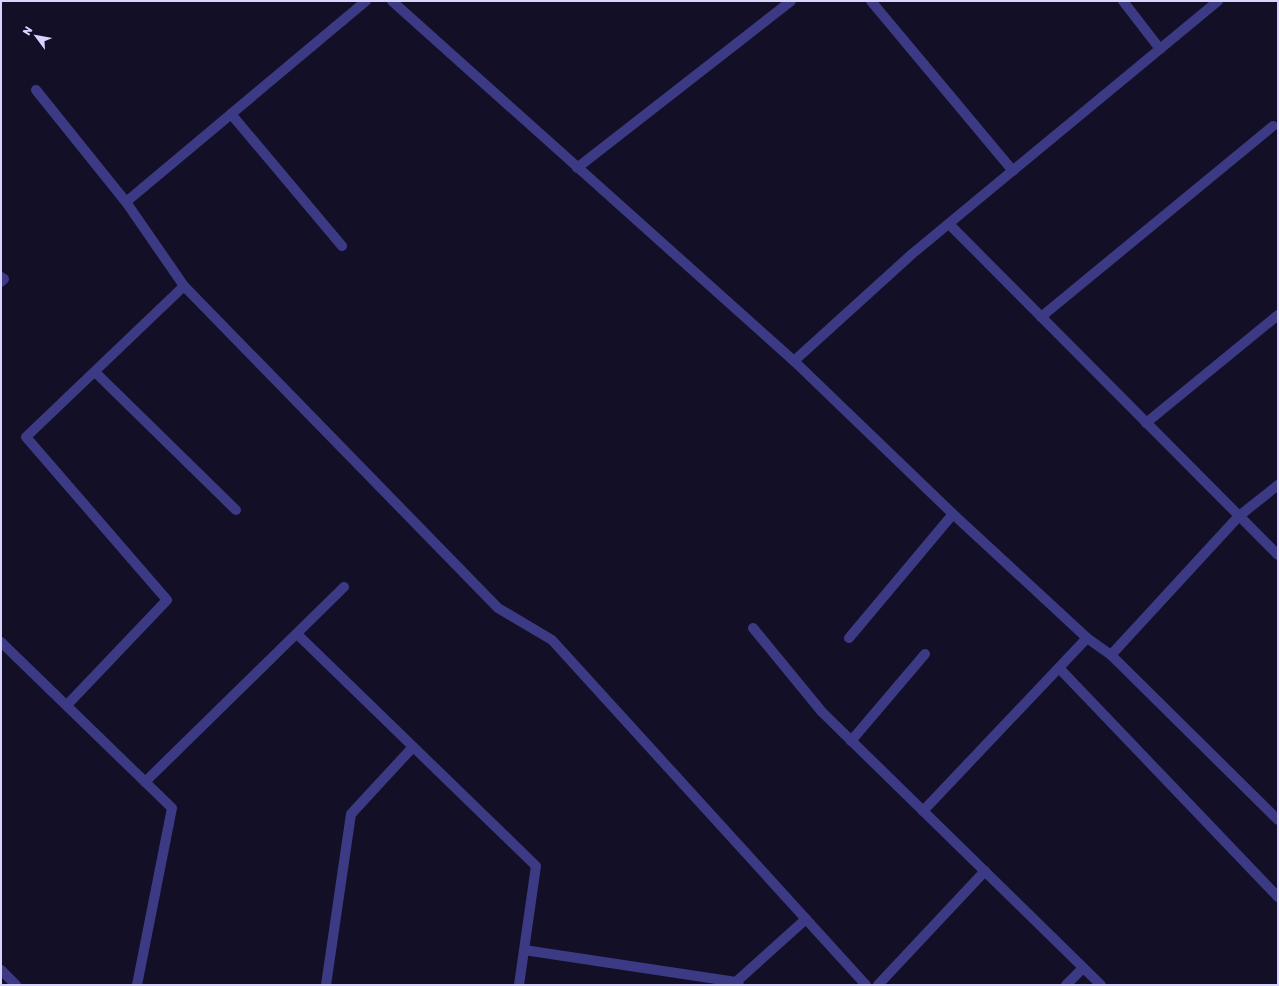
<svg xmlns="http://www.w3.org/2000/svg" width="1279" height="986" viewBox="0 0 1279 986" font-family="Rubik,sans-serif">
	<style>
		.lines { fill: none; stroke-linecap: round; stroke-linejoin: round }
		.service { stroke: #3d3a85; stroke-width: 10 }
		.minor { stroke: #3d3a85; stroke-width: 10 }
		.tertiary { stroke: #3d3a85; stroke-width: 10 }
	</style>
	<rect width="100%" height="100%" fill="#130f26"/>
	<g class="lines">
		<polyline class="service" points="849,638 953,514"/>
		<g class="minor">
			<polyline points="871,1 1013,171"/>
			<polyline points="1123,1 1160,49"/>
			<polyline points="36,90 126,202 184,286 498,608 552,640 866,985"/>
			<polyline points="231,114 342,246"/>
			<polyline points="577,168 791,1"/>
			<polyline points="126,202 366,1"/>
			<polyline points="949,224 1278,555"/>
			<polyline points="1,277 4,279 1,282"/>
			<polyline points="1041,317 1273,126"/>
			<polyline points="794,361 912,254 1218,1"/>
			<polyline points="95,372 236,510"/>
			<polyline points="1146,423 1278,315"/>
			<polyline points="753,628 822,712 1101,985"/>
			<polyline points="297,634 536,866 519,985"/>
			<polyline points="1,642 172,808 137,985"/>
			<polyline points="1111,655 1239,516 1278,485"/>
			<polyline points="1059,668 1278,897"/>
			<polyline points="67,705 167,600 26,437 184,286"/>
			<polyline points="851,741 925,654"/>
			<polyline points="145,782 344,587"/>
			<polyline points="923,811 1087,638"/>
			<polyline points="524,950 736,982 739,985"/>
			<polyline points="736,982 806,919"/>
			<polyline points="326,985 351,814 413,747"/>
			<polyline points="878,985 985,871"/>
			<polyline points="1066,985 1083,968"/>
		</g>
		<g class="tertiary">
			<polyline points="392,1 794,361 953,514 1087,638 1111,655 1278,820"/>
			<polyline points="1,970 16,985"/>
		</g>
	</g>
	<rect width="1279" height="986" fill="none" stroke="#d9d4ff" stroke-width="4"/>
	<g transform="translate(36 36) rotate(302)" stroke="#130f26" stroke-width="3" paint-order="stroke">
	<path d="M0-3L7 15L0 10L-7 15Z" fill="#d9d4ff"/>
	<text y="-6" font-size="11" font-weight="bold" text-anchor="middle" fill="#d9d4ff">N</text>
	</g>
</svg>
